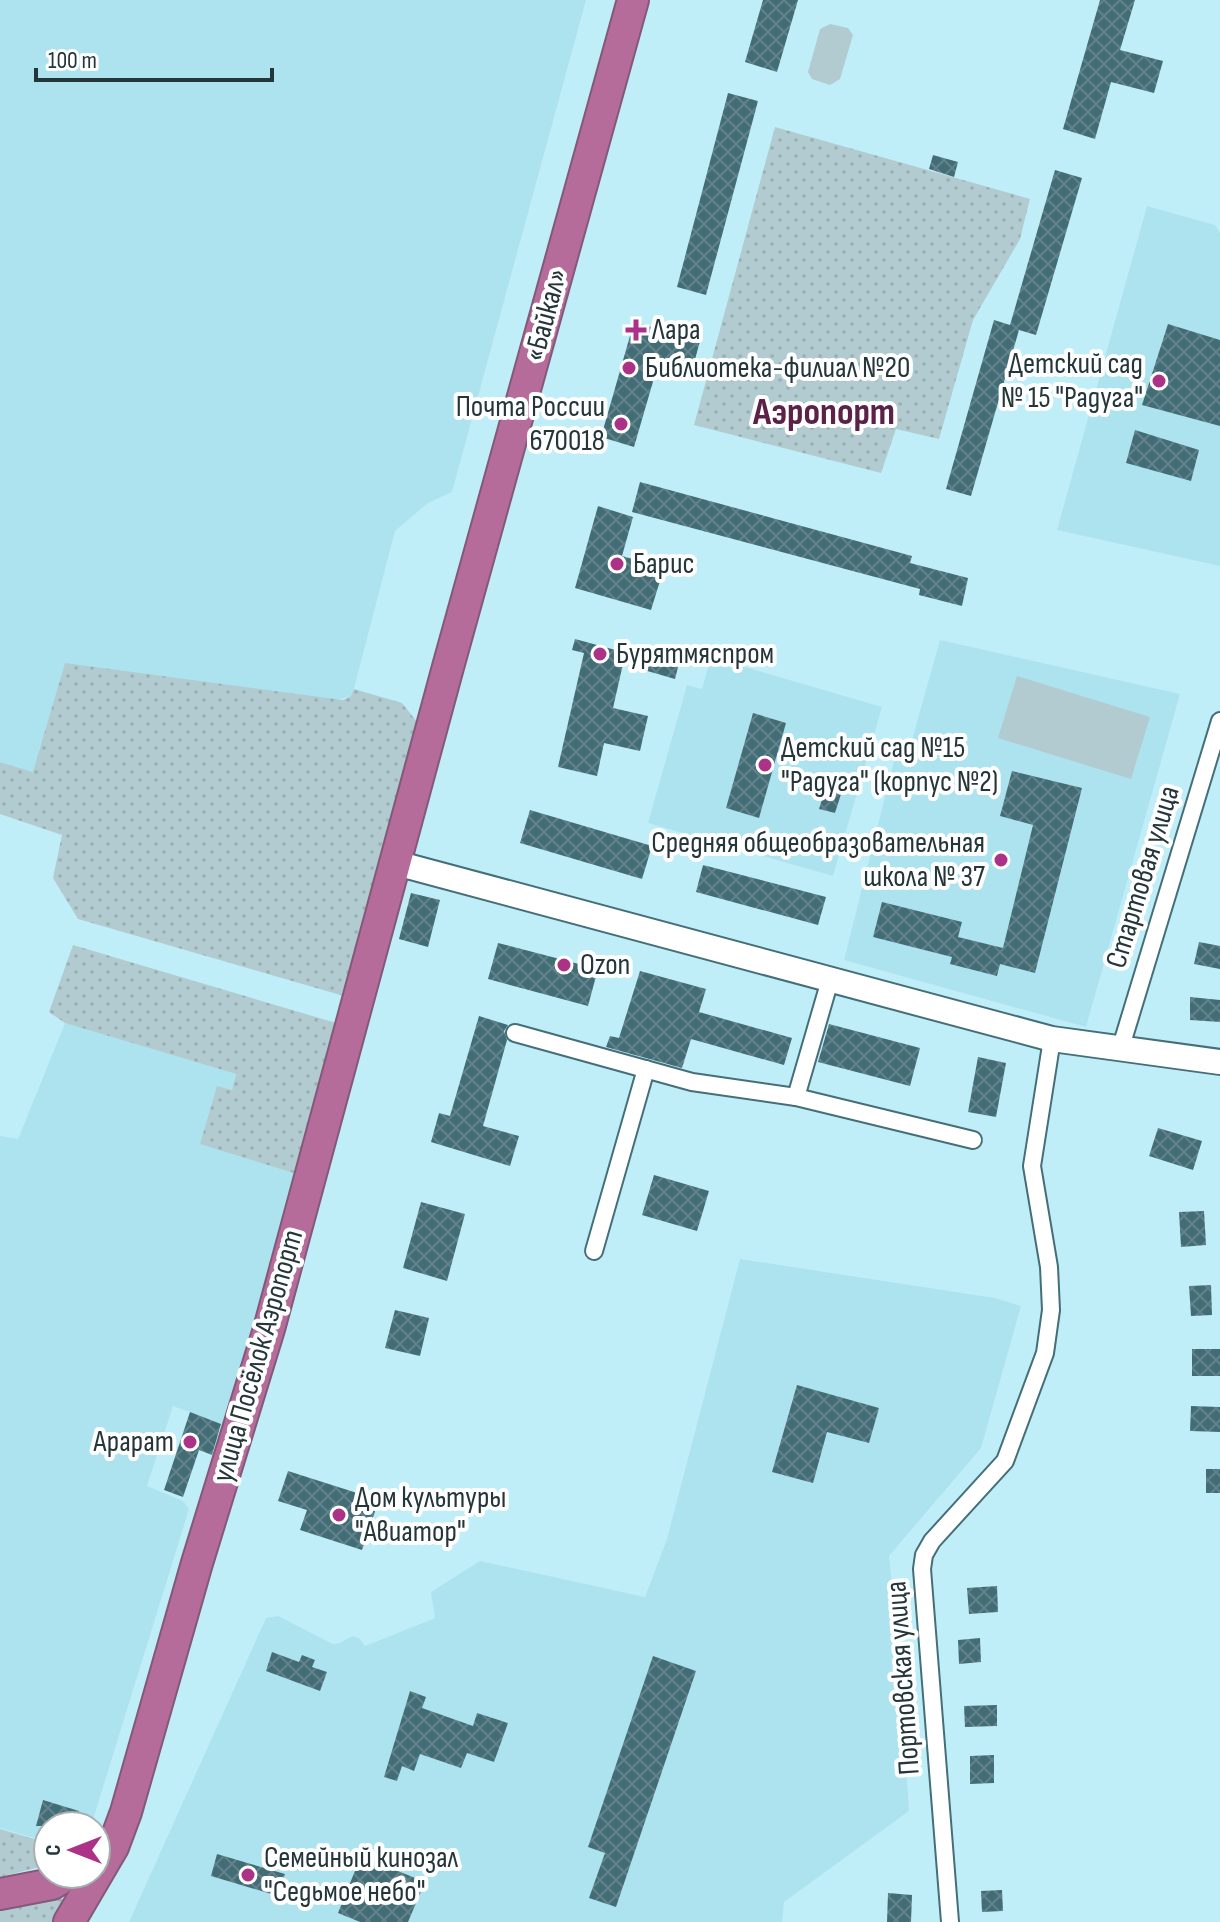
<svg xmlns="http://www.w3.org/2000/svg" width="1220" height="1922" viewBox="0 0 1220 1922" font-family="'Sofia Sans Condensed',sans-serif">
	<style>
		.built { fill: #ade3ef }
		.grass { fill: url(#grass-dots) }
		.pitch { fill: #b2cbd0 }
		.building { fill: url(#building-cross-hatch) }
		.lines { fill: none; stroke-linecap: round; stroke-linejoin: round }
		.street-casing { stroke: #456f78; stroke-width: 20 }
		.secondary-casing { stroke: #456f78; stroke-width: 28 }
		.highway-casing { stroke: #835978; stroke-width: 34 }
		.street { stroke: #fff; stroke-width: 16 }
		.secondary { stroke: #fff; stroke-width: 24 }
		.highway { stroke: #b66c9a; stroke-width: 30 }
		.poi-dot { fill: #ab3286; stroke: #fff; stroke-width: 3 }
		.labels { text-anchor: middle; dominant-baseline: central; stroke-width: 8; stroke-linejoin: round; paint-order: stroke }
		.street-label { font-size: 30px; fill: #24363a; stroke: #fff }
		.poi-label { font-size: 30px; fill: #24363a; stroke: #fff; text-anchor: start }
		.district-label { font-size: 38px; font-weight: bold; fill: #5b2148; stroke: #fff }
	</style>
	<defs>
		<pattern id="grass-dots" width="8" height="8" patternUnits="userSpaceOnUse" patternTransform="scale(2)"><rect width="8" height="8" fill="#b2cbd0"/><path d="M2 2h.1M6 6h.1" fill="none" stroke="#99afb3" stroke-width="1.8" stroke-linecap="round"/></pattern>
		<pattern id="building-cross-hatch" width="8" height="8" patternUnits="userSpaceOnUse" patternTransform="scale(2)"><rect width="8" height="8" fill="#436d76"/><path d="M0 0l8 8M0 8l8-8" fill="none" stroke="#62828a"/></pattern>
	</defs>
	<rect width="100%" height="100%" fill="#c0eef8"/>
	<g class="built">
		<polygon points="0,0 586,0 452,492 428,503 395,531 352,696 33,772 0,762"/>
		<polygon points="1147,206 1215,225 1220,233 1220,566 1057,530"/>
		<polygon points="940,640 1180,694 1086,1027 844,960 895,757 906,761"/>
		<polygon points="711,657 882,707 833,876 648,823 687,685 702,689"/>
		<polygon points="65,1023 236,1074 232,1090 218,1087 297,1174 227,1426 173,1406 147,1486 183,1501 189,1509 91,1826 48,1826 48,1842 0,1828 0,1136 18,1139"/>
		<polygon points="740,1259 995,1298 1021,1306 981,1448 889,1556 898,1639 909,1811 784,1902 782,1922 129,1922 266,1618 278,1616 333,1644 340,1643 352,1636 359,1638 365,1646 435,1618 431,1592 480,1561 645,1597 667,1539"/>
	</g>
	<g class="grass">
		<polygon points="775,127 1030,199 1020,239 973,320 939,439 896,429 881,473 694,425"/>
		<polygon points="65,663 343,700 351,696 354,689 402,703 418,723 344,996 78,919 53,878 62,835 0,814 0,762 33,772"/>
		<polygon points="73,945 336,1023 306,1129 297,1174 200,1144 217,1086 232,1090 236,1074 65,1023 49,1012"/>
		<polygon points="0,1829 48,1843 48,1865 0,1877"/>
		<polygon points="57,1896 65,1901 56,1922 0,1922 0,1909"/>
	</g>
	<g class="pitch">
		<polygon points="830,24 848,28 853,35 840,79 830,85 812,79 808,72 820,29"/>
		<polygon points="1017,676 1150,717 1131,779 998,738"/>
	</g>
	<g class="building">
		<polygon points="763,0 798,0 777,72 745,62"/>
		<polygon points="1100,0 1135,0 1120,50 1163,61 1154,93 1111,82 1095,139 1063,129"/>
		<polygon points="728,93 758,101 706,295 677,287"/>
		<polygon points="933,155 958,162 954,177 929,169"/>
		<polygon points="1055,170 1082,178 1036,335 1019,330 971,496 946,489 994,320 1010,325"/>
		<polygon points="634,322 700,341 690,378 657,368 634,447 601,437"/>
		<polygon points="1168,324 1220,340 1220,426 1142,405"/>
		<polygon points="1135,430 1199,450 1191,481 1126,463"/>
		<polygon points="640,482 912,556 910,563 968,578 962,606 919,595 920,589 632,512"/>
		<polygon points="598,506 633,517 622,556 664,568 651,610 575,588"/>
		<polygon points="575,639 678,667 675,679 623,664 613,708 648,716 640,751 604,743 597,776 558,767 584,653 572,650"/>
		<polygon points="753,713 786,723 759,818 726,808"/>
		<polygon points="1012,771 1082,788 1035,973 1000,964 997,976 950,964 952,957 873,937 882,902 962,922 958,937 1003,948 1033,825 1000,816"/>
		<polygon points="826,787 842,791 835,813 819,809"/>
		<polygon points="530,810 652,846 642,879 520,843"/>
		<polygon points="703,865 826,897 818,925 696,892"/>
		<polygon points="411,893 440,900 428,947 399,939"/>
		<polygon points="1199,942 1220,946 1220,969 1194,964"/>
		<polygon points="498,943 598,969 588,1006 488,979"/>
		<polygon points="640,971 706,989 699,1012 792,1038 784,1065 691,1039 682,1068 606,1047 610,1036 619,1038"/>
		<polygon points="1190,997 1220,1000 1220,1022 1190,1020"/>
		<polygon points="479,1016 508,1025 504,1031 507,1040 483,1126 519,1136 510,1166 431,1142 439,1113 450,1116"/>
		<polygon points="829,1024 920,1048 910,1086 818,1062"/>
		<polygon points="978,1057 1006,1063 996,1117 968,1112"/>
		<polygon points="1158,1128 1202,1141 1193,1170 1149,1156"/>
		<polygon points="654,1175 709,1191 697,1231 642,1215"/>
		<polygon points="421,1202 465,1214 447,1281 403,1268"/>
		<polygon points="1204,1211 1206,1245 1181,1247 1179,1212"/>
		<polygon points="1211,1285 1212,1315 1191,1316 1189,1286"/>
		<polygon points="395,1310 429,1318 420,1356 385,1348"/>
		<rect x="1192" y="1349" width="28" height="27"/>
		<polygon points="797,1385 879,1408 869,1443 827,1432 813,1483 772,1472"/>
		<polygon points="1191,1406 1220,1407 1220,1432 1190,1431"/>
		<polygon points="190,1412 221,1424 212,1455 199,1450 183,1497 164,1490"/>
		<rect x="1206" y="1469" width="14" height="24"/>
		<polygon points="288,1471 379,1500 362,1550 300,1530 307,1510 278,1501"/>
		<polygon points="997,1586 998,1612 969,1614 967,1588"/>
		<polygon points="980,1638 981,1662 959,1664 958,1640"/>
		<polygon points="272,1652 299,1662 302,1655 315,1660 312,1667 327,1672 320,1691 266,1671"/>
		<polygon points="653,1656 696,1671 616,1907 589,1898 605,1853 588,1847"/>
		<polygon points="410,1691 426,1697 422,1708 473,1726 477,1713 508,1723 494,1762 467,1753 461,1768 420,1754 414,1771 402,1766 397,1781 384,1777"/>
		<polygon points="997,1705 997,1726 965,1727 964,1706"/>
		<polygon points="994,1755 994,1783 970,1784 970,1756"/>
		<polygon points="43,1800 79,1811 75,1826 36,1826"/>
		<polygon points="217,1854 285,1874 278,1896 211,1876"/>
		<polygon points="361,1856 425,1882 408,1922 360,1922 338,1913"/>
		<polygon points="1002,1890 1003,1911 982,1912 981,1891"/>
		<polygon points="888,1893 912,1895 911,1922 887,1922"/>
	</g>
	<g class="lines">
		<defs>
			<g id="street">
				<polyline points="515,1033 692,1082 796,1097 830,980"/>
				<polyline points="1120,1050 1220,721"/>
				<polyline points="796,1097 973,1140"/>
				<polyline points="594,1251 646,1069"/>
				<polyline points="950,1922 922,1569 924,1555 932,1541 1005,1461 1045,1353 1051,1310 1049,1267 1032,1166 1052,1039"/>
			</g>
			<polyline id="secondary" points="396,863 1052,1039 1220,1062"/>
			<g id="highway">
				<polyline points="0,1894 52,1884 68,1874"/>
				<polyline points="69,1922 113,1847 126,1812 197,1563 269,1329 448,667 633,0"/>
			</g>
		</defs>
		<use href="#street" class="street-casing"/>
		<use href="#secondary" class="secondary-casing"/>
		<use href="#highway" class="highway-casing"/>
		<use href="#street" class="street"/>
		<use href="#secondary" class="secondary"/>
		<use href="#highway" class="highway"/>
	</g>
	<g class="poi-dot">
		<path d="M632 318h8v8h8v8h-8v8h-8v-8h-8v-8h8z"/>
		<circle cx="629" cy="368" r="8"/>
		<circle cx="1159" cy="381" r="8"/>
		<circle cx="621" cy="424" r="8"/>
		<circle cx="617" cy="564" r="8"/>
		<circle cx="600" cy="654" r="8"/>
		<circle cx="765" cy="765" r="8"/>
		<circle cx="1001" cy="860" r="8"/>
		<circle cx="564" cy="965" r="8"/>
		<circle cx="190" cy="1442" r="8"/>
		<circle cx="339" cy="1515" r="8"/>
		<circle cx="248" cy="1875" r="8"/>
	</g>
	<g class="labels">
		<g class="street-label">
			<text transform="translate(546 315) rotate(-75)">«Байкал»</text>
			<text transform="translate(1143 877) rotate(-73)">Стартовая улица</text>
			<text transform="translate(258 1356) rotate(-74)">улица Посёлок Аэропорт</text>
			<text transform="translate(903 1678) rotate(-94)">Портовская улица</text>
		</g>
		<g class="poi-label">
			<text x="652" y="330">Лара</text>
			<text x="1143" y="364" text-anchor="end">Детский сад<tspan x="1143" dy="34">№ 15 "Радуга"</tspan></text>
			<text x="645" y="368">Библиотека-филиал №20</text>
			<text x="605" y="407" text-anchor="end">Почта России<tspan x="605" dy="34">670018</tspan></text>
			<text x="633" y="564">Барис</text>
			<text x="616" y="654">Бурятмяспром</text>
			<text x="781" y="748">Детский сад №15<tspan x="781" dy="34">"Радуга" (корпус №2)</tspan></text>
			<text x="985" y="843" text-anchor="end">Средняя общеобразовательная<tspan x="985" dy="34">школа № 37</tspan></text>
			<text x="580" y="965">Ozon</text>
			<text x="174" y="1442" text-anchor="end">Арарат</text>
			<text x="355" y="1498">Дом культуры<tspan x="355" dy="34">"Авиатор"</tspan></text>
			<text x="264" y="1858">Семейный кинозал<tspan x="264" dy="34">"Седьмое небо"</tspan></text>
		</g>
		<g class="district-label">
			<text x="824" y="412">Аэропорт</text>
		</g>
	</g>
	<g transform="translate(72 1850) rotate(270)"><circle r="38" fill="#ffffff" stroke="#a7afb0" stroke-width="2"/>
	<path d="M0-6L14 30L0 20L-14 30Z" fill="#ab3286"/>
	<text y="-12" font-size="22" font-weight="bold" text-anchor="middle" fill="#24363a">С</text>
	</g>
	<path d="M36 68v12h236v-12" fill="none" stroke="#24363a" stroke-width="4"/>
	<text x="48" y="68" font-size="24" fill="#24363a" stroke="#ffffff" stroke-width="6" paint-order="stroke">100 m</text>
</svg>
